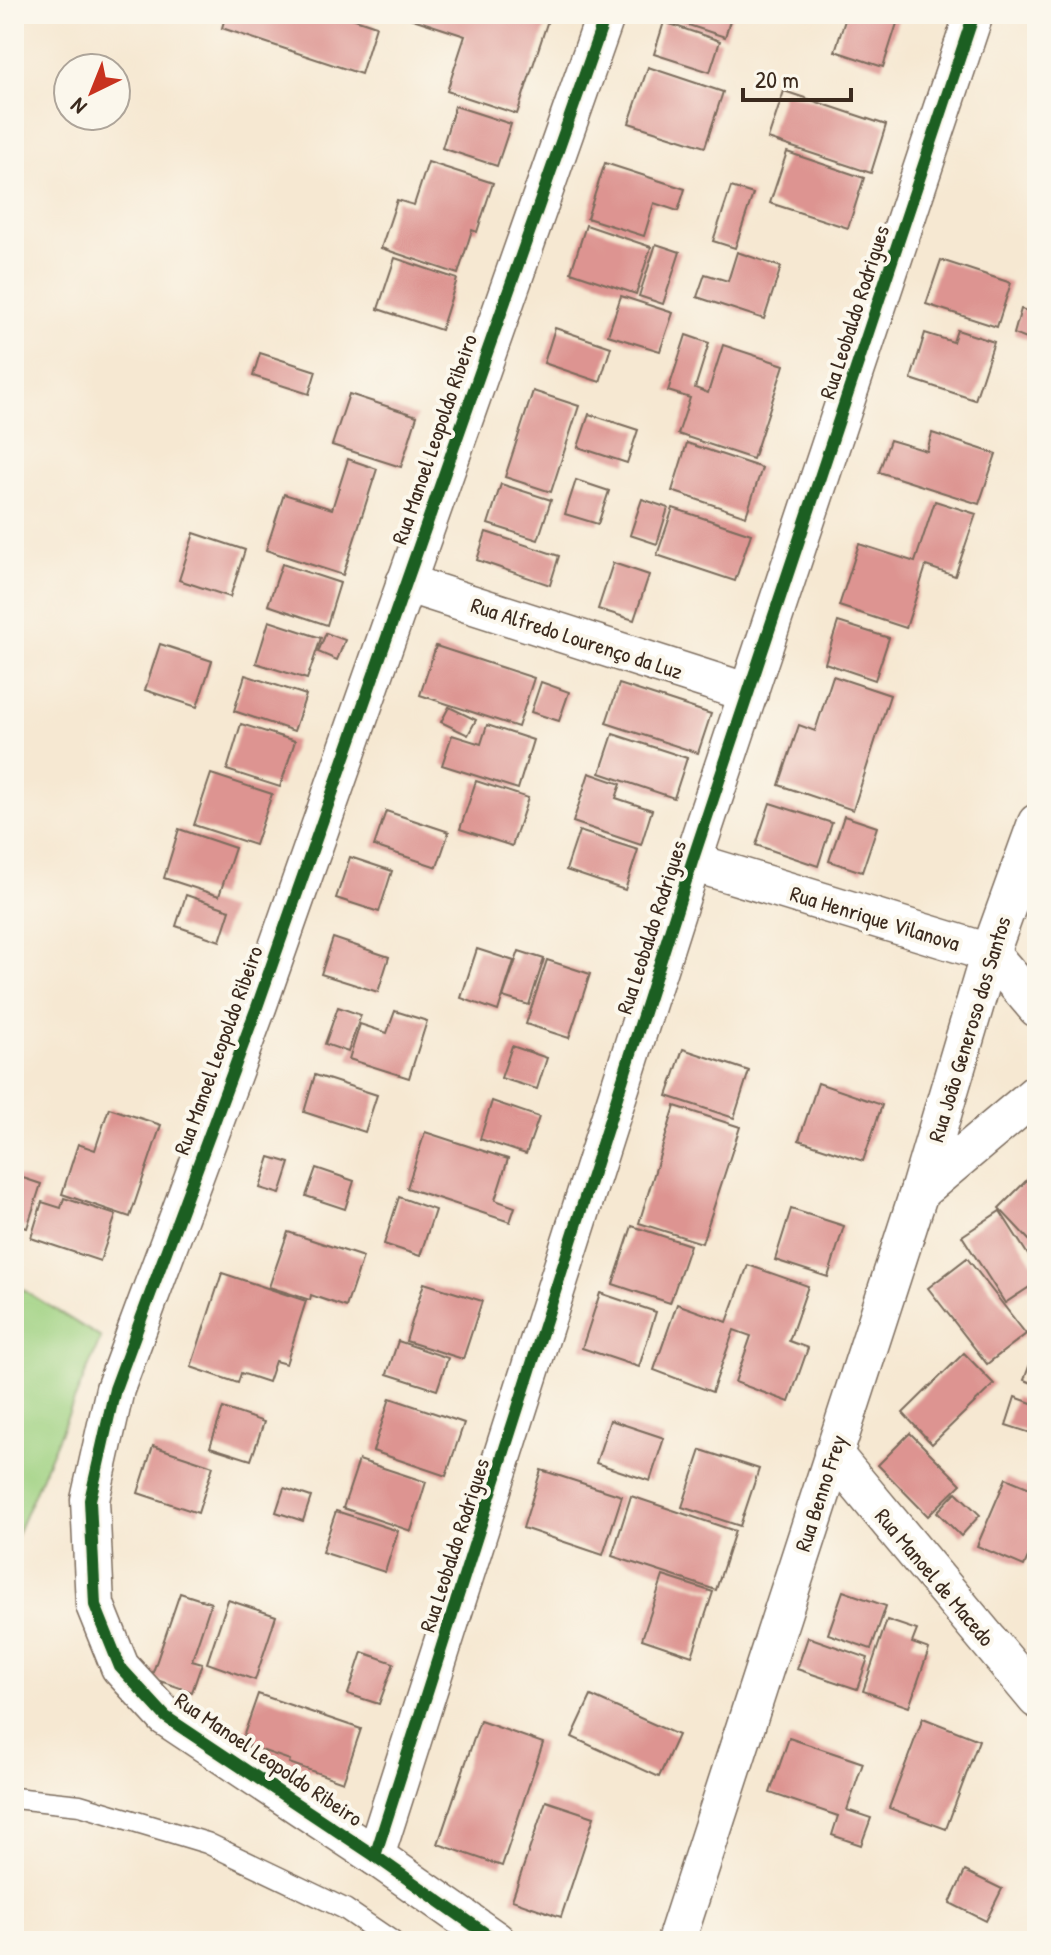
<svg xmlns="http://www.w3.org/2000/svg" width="1051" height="1955" viewBox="0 0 1051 1955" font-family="'Patrick Hand',sans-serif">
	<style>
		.green { fill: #9fd181; stroke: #6d7e50; stroke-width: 2 }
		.building { fill: #dd9491 }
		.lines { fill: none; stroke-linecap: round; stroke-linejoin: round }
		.lane-casing { stroke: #7c6c5d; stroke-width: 23 }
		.street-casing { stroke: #7c6c5d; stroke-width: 41 }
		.lane { stroke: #fff; stroke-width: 20 }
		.street { stroke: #fff; stroke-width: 38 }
		.cycleway-casing { stroke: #fbf7ec; stroke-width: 17 }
		.cycleway { stroke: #1b5e20; stroke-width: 12 }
		.labels { text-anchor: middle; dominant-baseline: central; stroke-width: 8; stroke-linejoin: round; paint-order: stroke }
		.street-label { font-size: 22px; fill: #3b2a1e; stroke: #fbf7ec }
	</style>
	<rect width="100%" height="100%" fill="#fbf7ec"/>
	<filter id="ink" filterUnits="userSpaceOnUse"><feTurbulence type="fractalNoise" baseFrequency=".0125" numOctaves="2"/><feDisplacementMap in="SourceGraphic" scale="16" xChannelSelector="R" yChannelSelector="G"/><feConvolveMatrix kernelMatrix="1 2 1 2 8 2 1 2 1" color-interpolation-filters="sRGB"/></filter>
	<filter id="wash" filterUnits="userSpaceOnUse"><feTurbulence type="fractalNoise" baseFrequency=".006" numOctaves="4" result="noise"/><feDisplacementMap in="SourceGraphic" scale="32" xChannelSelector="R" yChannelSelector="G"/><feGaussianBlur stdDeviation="1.8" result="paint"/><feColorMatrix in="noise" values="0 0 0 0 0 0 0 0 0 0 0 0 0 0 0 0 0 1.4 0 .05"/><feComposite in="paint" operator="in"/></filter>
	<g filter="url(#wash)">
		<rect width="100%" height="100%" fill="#f6e8d2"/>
		<polygon class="green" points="14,1284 101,1338 14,1541"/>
		<g id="blocks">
			<g class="building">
				<polygon points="226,14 340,14 376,26 361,74 222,28"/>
				<polygon points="411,14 550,14 517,114 447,91 465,36 410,18"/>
				<polygon points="668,14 732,14 725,37 667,18"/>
				<polygon points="847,14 900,14 883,67 835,51"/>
				<polygon points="664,22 720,41 710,72 654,54"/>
				<polygon points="648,67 723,92 705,147 629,123"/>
				<polygon points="784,91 886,125 871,173 768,139"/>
				<polygon points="455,106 511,124 497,166 442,148"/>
				<polygon points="787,152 864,178 848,228 770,203"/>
				<polygon points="428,162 493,183 477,232 472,230 458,274 381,248 397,200 414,205"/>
				<polygon points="605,163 685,189 678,211 654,203 644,236 587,218"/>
				<polygon points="731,187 753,194 735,248 713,241"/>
				<polygon points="586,225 651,247 636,294 571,272"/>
				<polygon points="656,244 680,252 663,304 639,296"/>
				<polygon points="737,252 781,267 764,319 697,297 705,274 728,281"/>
				<polygon points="395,258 457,279 441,330 378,309"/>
				<polygon points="941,260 1011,283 997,327 926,304"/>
				<polygon points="621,296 673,313 660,351 608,335"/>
				<polygon points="1021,309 1037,314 1029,340 1014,334"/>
				<polygon points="555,328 611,347 600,382 544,363"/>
				<polygon points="957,330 994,342 975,400 911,379 925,333 953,342"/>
				<polygon points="686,335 709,343 695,388 708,393 723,345 784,365 753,459 678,434 690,398 668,391"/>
				<polygon points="260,353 316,371 309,394 253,376"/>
				<polygon points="533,391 579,406 551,492 505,477"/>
				<polygon points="349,394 417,416 401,467 332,445"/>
				<polygon points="589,414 638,430 627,463 578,447"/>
				<polygon points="932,433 996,454 979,504 879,472 890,440 927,451"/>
				<polygon points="687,443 762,468 746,516 672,491"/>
				<polygon points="348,459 377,469 343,575 266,550 284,494 332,509"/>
				<polygon points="576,480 609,491 598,524 565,514"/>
				<polygon points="501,484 551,500 538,540 488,524"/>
				<polygon points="642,499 668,508 657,544 630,535"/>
				<polygon points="935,501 976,514 955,576 926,566 906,628 839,606 859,544 915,562"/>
				<polygon points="673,508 751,534 735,581 657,555"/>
				<polygon points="486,532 559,556 550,585 477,560"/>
				<polygon points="194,533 245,550 230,597 179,580"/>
				<polygon points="613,563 649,575 634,620 598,609"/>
				<polygon points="282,564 340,583 327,625 268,605"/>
				<polygon points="269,621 321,638 307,679 256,663"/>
				<polygon points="838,622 889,638 875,680 825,663"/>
				<polygon points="326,633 345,640 337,660 318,652"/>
				<polygon points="160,644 212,661 197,707 145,690"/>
				<polygon points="436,646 534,678 518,727 420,695"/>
				<polygon points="245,675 306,695 294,731 234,711"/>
				<polygon points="833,676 890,695 853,810 779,785 799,725 815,731"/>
				<polygon points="541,682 569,692 559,721 531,712"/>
				<polygon points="619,684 711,714 698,753 606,723"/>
				<polygon points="449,707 476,720 468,735 441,722"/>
				<polygon points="241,724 295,741 280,787 227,770"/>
				<polygon points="487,725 533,740 518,789 442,765 452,735 481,744"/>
				<polygon points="613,734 687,758 674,798 600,773"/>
				<polygon points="589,773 621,784 616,798 652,810 641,845 573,822"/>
				<polygon points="211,774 272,794 255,845 194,825"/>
				<polygon points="476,781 528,798 512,846 460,829"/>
				<polygon points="770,803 832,823 818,866 756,845"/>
				<polygon points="386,811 449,832 437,867 374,846"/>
				<polygon points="844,816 877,827 862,872 829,861"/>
				<polygon points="179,829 235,848 219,896 164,878"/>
				<polygon points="579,831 638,850 625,890 566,870"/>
				<polygon points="350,857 392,871 379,912 336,898"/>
				<polygon points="186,895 230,910 220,941 176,926"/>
				<polygon points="333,938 389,957 378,992 321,974"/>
				<polygon points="477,949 514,961 498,1011 461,998"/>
				<polygon points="519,951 544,959 529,1005 503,997"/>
				<polygon points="547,960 590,974 569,1038 526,1024"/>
				<polygon points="338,1007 361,1015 348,1052 325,1044"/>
				<polygon points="395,1011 427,1021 409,1078 349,1059 360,1024 387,1033"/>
				<polygon points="512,1046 547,1058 537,1089 501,1078"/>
				<polygon points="683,1049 749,1071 734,1118 667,1096"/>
				<polygon points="315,1075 377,1095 365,1132 304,1112"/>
				<polygon points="818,1083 882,1105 863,1161 799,1140"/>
				<polygon points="492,1101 539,1117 526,1154 480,1139"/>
				<polygon points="675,1106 740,1127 702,1243 639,1223"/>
				<polygon points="109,1108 161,1125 130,1217 62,1194 78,1144 95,1150"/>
				<polygon points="425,1132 508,1159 495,1200 515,1207 510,1222 407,1188"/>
				<polygon points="270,1157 290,1163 280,1194 260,1188"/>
				<polygon points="316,1168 354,1181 345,1209 306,1196"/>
				<polygon points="1037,1170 1037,1235 1030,1241 999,1208"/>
				<polygon points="14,1175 41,1184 27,1228 14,1224"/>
				<polygon points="399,1197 435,1210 420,1256 384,1244"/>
				<polygon points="64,1198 116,1215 100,1261 31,1238 42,1202 61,1208"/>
				<polygon points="791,1209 844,1226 828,1277 775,1260"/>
				<polygon points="1000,1211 1037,1269 1037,1282 1005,1303 962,1236"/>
				<polygon points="632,1226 690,1245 670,1303 613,1284"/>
				<polygon points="288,1232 363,1257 346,1307 311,1295 310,1300 269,1287"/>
				<polygon points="967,1258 1026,1334 987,1364 928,1288"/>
				<polygon points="748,1265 808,1286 789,1341 808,1348 789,1402 735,1382 751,1336 734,1330 712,1392 654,1370 677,1304 727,1322"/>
				<polygon points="222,1273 306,1301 286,1364 275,1361 268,1382 241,1373 238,1383 191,1367"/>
				<polygon points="424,1283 482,1301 463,1359 406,1341"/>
				<polygon points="600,1293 656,1312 639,1367 582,1348"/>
				<polygon points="398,1341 448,1358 437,1390 387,1374"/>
				<polygon points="1037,1345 1037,1385 1024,1380"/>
				<polygon points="964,1353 994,1384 932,1444 903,1413"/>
				<polygon points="1015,1397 1037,1405 1037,1435 1006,1425"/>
				<polygon points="390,1398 464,1423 446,1476 373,1451"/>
				<polygon points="223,1408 264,1422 251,1460 210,1447"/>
				<polygon points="610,1420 664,1438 650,1481 596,1463"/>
				<polygon points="910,1433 961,1484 928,1516 878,1465"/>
				<polygon points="153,1446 213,1466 198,1513 138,1493"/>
				<polygon points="701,1450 759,1469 740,1526 682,1507"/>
				<polygon points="359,1460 426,1482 411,1531 343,1508"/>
				<polygon points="541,1470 622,1496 603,1555 523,1528"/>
				<polygon points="1006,1478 1037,1491 1037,1536 1024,1566 977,1546"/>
				<polygon points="284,1488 311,1497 303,1521 276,1512"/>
				<polygon points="956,1492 980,1515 961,1536 937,1512"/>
				<polygon points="631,1496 735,1531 716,1590 612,1556"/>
				<polygon points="336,1511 398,1531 385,1572 322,1552"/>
				<polygon points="663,1576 713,1592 692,1656 642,1639"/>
				<polygon points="843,1591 886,1606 871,1649 828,1634"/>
				<polygon points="180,1593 211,1603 192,1660 202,1663 192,1692 151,1678"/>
				<polygon points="228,1600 276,1616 255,1680 207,1663"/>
				<polygon points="887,1620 917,1630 912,1643 929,1649 909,1707 863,1691"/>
				<polygon points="808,1637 868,1658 857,1689 797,1669"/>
				<polygon points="362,1652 394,1663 379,1704 348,1694"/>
				<polygon points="258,1694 361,1729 343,1782 289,1763 290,1760 241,1743"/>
				<polygon points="591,1696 678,1735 659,1777 572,1737"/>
				<polygon points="923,1718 979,1740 946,1829 889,1808"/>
				<polygon points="480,1721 543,1743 502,1866 438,1844"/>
				<polygon points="789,1738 863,1763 847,1810 871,1818 861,1845 832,1835 838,1816 770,1793"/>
				<polygon points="546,1801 594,1817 561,1917 512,1900"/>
				<polygon points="965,1871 1002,1889 986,1921 950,1903"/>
			</g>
		</g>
	</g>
	<g filter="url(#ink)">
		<use href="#blocks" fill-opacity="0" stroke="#7c6c5d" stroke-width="2"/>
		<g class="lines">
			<defs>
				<polyline id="lane" points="14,1798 80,1805 207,1843 345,1909 392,1941"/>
				<g id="street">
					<polyline points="405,583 749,693"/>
					<polyline points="692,862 990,953 1037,1008"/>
					<polyline points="919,1192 1037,1093"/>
					<polyline points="833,1454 1037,1699"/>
					<polyline points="375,1856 692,862 974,14"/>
					<polyline points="496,1941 375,1856 166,1717 120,1667 95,1605 90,1500 115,1389 257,1007 606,14"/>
					<polyline points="676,1941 919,1192 990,953 1037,823"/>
				</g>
			</defs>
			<use href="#lane" class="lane-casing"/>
			<use href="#street" class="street-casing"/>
			<use href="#lane" class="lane"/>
			<use href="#street" class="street"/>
			<defs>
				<g id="cycleway">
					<polyline points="375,1856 692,862 974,14"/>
					<polyline points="496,1941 375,1856 166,1717 120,1667 95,1605 90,1500 115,1389 257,1007 606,14"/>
				</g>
			</defs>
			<use href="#cycleway" class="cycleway-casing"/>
			<use href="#cycleway" class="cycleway"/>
		</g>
	</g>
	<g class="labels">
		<g class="street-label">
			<text transform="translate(854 312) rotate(-72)">Rua Leobaldo Rodrigues</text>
			<text transform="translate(434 439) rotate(-71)">Rua Manoel Leopoldo Ribeiro</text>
			<text transform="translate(577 638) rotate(18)">Rua Alfredo Lourenço da Luz</text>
			<text transform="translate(875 918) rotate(17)">Rua Henrique Vilanova</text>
			<text transform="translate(651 927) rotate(-72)">Rua Leobaldo Rodrigues</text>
			<text transform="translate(969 1029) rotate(-73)">Rua João Generoso dos Santos</text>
			<text transform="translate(218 1050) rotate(-70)">Rua Manoel Leopoldo Ribeiro</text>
			<text transform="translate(820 1493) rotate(-72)">Rua Benno Frey</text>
			<text transform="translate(454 1545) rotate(-72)">Rua Leobaldo Rodrigues</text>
			<text transform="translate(935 1577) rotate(50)">Rua Manoel de Macedo</text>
			<text transform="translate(269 1759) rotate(34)">Rua Manoel Leopoldo Ribeiro</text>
		</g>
	</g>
	<rect width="1051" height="1955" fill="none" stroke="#fbf7ec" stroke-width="48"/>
	<g transform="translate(92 92) rotate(223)"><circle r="38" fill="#fbf7ec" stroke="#aea59a" stroke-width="2"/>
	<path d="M0-6L14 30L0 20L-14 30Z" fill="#c8321e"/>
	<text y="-12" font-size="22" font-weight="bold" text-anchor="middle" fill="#3b2a1e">N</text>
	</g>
	<path d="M743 88v12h108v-12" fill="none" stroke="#3b2a1e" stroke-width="4"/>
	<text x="755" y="88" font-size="24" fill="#3b2a1e" stroke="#fbf7ec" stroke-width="6" paint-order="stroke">20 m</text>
</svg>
